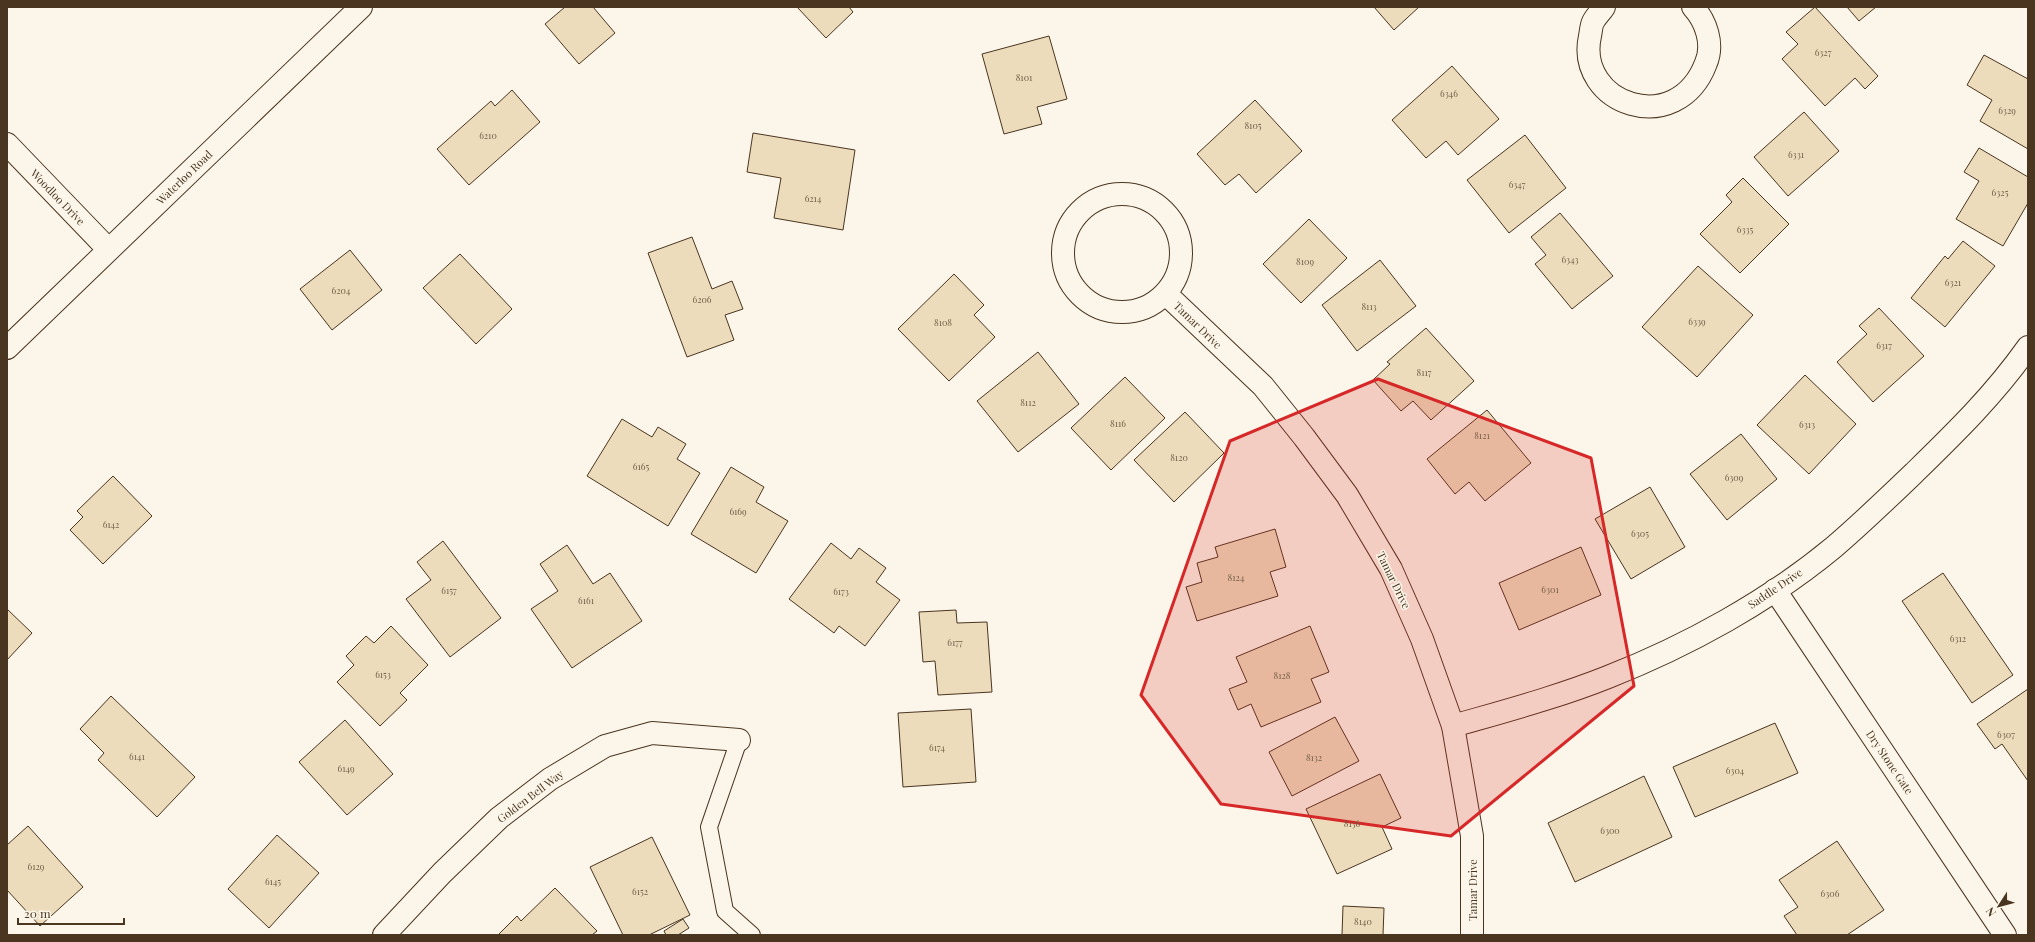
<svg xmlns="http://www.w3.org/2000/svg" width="2035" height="942" viewBox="0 0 2035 942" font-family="'Playfair Display',serif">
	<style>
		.building { fill: #ecdcbc; stroke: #4a3520 }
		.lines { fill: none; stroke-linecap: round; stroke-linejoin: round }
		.service-casing { stroke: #4a3520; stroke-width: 18 }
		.minor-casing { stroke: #4a3520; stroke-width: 24 }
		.secondary-casing { stroke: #4a3520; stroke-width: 24 }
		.service { stroke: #fbf6e9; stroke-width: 16 }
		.minor { stroke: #fbf6e9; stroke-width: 22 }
		.secondary { stroke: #fbf6e9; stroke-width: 22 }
		.marked { fill: #d62828; fill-opacity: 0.2; stroke: #d62828; stroke-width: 3; stroke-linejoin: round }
		.labels { text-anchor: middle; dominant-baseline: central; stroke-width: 3; stroke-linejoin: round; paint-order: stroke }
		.number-label { font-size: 9px; fill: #725f47 }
		.street-label { font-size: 11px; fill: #4a3520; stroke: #fbf6e9 }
	</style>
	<rect width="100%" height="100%" fill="#fbf6e9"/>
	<g class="building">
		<polygon points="565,7 593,7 615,33 579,64 545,24"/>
		<polygon points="797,7 849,7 853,12 826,38"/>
		<polygon points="1374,7 1419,7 1394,30"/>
		<polygon points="1815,7 1878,76 1865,89 1855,78 1825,106 1782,59 1798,44 1786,32"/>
		<polygon points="1847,7 1876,7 1859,21"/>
		<polygon points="1049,36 1067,99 1037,107 1042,124 1004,134 982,54"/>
		<polygon points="1984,55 2028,79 2028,149 1980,121 1992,100 1967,85"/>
		<polygon points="1452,66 1499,119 1458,155 1446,141 1426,158 1392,120"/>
		<polygon points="512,90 540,122 469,185 437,149 491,101 495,106"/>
		<polygon points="1255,100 1302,151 1256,193 1239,174 1225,185 1197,154"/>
		<polygon points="1804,112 1839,151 1788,196 1754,157"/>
		<polygon points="753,133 855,150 843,230 774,218 781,178 747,172"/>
		<polygon points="1525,135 1566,188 1509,233 1467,180"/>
		<polygon points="1979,148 2028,177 2028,203 2003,246 1956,219 1979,181 1964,172"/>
		<polygon points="1743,178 1789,224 1740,273 1700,234 1732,202 1726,195"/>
		<polygon points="1560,213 1613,276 1572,309 1535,264 1546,255 1531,237"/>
		<polygon points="1309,219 1347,258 1301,303 1263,264"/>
		<polygon points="692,237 712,289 732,281 743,309 725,315 734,340 687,357 648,253"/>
		<polygon points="1963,241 1995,266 1945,327 1911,298 1945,256 1948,259"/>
		<polygon points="350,250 382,290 332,330 300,289"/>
		<polygon points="460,254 512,309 476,344 423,288"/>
		<polygon points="1380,260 1416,306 1357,351 1322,305"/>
		<polygon points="1698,266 1753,315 1697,377 1642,327"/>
		<polygon points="954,274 984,305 974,315 995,337 949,381 898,329"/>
		<polygon points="1879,308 1924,356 1873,402 1837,362 1867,334 1859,326"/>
		<polygon points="1426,328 1474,381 1431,420 1413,401 1401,411 1373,380 1390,364 1387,362"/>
		<polygon points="1038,352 1079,404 1018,452 977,401"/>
		<polygon points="1805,375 1856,424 1809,474 1757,425"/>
		<polygon points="1125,377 1165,418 1111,470 1071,428"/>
		<polygon points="1487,410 1531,463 1485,501 1469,482 1455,494 1427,459"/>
		<polygon points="1185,412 1224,453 1174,502 1134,460"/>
		<polygon points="622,419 652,437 658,427 686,444 677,459 700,473 668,526 587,476"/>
		<polygon points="1741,434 1777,479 1727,520 1690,474"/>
		<polygon points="731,467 764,487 756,502 788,521 756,573 691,534"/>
		<polygon points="113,476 152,516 103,564 70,530 83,517 77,511"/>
		<polygon points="1650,487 1685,547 1631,579 1595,519"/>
		<polygon points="1275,529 1286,567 1270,572 1278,596 1197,621 1186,587 1202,582 1197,563 1218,557 1215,547"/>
		<polygon points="443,541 501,618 450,657 406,599 431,580 417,562"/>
		<polygon points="831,543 851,559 859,548 886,568 876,582 900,600 865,646 839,626 834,633 789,599"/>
		<polygon points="567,545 593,584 610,573 642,621 572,668 531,609 558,591 540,564"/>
		<polygon points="1581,547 1601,595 1519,630 1499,583"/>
		<polygon points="1943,573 2013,675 1972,703 1902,601"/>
		<polygon points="7,609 32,633 7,660"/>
		<polygon points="956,610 957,623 987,622 992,692 938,695 935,661 923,662 919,612"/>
		<polygon points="391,626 428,665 400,693 407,700 380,726 337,682 354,665 346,656 366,636 374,643"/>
		<polygon points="1310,626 1329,672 1311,679 1321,702 1261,727 1251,704 1238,710 1229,689 1247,682 1236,657"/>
		<polygon points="2028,689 2028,781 2002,744 1995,749 1977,724"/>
		<polygon points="111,696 195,777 157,817 98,760 104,753 80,729"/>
		<polygon points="971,709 976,782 903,787 898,713"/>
		<polygon points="1335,717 1359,761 1292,796 1269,752"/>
		<polygon points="345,720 393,774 347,815 299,762"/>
		<polygon points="1775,723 1798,773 1695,817 1673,767"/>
		<polygon points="1380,774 1401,818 1382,827 1392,849 1337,874 1306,809"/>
		<polygon points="1644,776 1672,837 1575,882 1548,823"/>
		<polygon points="28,826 83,887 40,926 7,890 7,845"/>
		<polygon points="277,835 319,873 269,928 228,889"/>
		<polygon points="652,837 690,915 649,935 623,935 590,867"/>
		<polygon points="1837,841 1884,910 1847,935 1797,935 1784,916 1798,907 1779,880"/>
		<polygon points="555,888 597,931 592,935 498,935 517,916 521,921"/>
		<polygon points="1343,906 1384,908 1383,935 1342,935"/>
		<polygon points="683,919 689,928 678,935 666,935 664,931"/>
	</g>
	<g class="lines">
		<defs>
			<polyline id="service" points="739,740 709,827 725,911 752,935"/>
			<g id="minor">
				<path d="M1604,7C1601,12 1596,16 1593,22C1591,26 1591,32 1590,36C1575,104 1677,140 1706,63C1714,44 1706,21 1693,7"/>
				<polyline points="7,144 108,249"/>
				<circle cx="1122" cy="253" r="59"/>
				<polyline points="1166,294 1263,386 1304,437 1347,495 1391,569 1422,639 1453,726 1472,836 1472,935"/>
				<polyline points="1775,590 2005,935"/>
				<path d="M1453,726C1505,711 1558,697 1608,677C1687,646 1769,601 1834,547C1862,523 1888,498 1914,473C1956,432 1994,395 2028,347"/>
				<polyline points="384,935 442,873 499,818 550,779 605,746 652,733 739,740"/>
			</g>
			<polyline id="secondary" points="7,348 361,7"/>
		</defs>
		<use href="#service" class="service-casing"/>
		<use href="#minor" class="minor-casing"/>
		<use href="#secondary" class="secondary-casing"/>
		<use href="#service" class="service"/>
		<use href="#minor" class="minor"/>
		<use href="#secondary" class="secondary"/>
	</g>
	<path class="marked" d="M1378,379L1591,458L1634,686L1451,836L1221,804L1141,695L1230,441Z"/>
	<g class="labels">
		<g class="number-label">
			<text x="1823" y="52">6327</text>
			<text x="1024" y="77">8101</text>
			<text x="1449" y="93">6346</text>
			<text x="2007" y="110">6329</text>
			<text x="1253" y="125">8105</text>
			<text x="488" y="135">6210</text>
			<text x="1796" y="154">6331</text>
			<text x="1517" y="184">6347</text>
			<text x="2000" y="192">6325</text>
			<text x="813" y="198">6214</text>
			<text x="1745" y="229">6335</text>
			<text x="1570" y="259">6343</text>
			<text x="1305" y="261">8109</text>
			<text x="1953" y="282">6321</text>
			<text x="341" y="290">6204</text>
			<text x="702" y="299">6206</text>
			<text x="1369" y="306">8113</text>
			<text x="1697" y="321">6339</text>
			<text x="943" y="322">8108</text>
			<text x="1884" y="345">6317</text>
			<text x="1424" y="372">8117</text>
			<text x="1028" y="402">8112</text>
			<text x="1118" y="423">8116</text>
			<text x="1807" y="424">6313</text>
			<text x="1482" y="435">8121</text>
			<text x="1179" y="457">8120</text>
			<text x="641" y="466">6165</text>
			<text x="1734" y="477">6309</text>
			<text x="738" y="511">6169</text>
			<text x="111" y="524">6142</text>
			<text x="1640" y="533">6305</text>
			<text x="1236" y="577">8124</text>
			<text x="1550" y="589">6301</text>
			<text x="449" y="590">6157</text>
			<text x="841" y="591">6173</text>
			<text x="586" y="600">6161</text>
			<text x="1958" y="638">6312</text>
			<text x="955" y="642">6177</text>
			<text x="383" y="674">6153</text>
			<text x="1282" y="675">8128</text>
			<text x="2006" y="734">6307</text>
			<text x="937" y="747">6174</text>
			<text x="137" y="756">6141</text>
			<text x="1314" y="757">8132</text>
			<text x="346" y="768">6149</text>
			<text x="1735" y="770">6304</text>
			<text x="1352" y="823">8136</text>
			<text x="1610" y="830">6300</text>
			<text x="36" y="866">6129</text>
			<text x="273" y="881">6145</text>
			<text x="640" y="891">6152</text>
			<text x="1830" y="893">6306</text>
			<text x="1363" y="921">8140</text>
		</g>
		<g class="street-label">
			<text transform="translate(184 177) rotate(-44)">Waterloo Road</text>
			<text transform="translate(58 197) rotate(46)">Woodloo Drive</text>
			<text transform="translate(1198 325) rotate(44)">Tamar Drive</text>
			<text transform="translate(1394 580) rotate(64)">Tamar Drive</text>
			<text transform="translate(1775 588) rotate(-34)">Saddle Drive</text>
			<text transform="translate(1890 762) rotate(56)">Dry Stone Gate</text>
			<text transform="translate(530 796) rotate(-37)">Golden Bell Way</text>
			<text transform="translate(1472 890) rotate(-90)">Tamar Drive</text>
		</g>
	</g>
	<rect width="2035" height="942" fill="none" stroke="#4a3520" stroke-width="16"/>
	<g transform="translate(1999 906) rotate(234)" stroke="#fbf6e9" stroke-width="3" paint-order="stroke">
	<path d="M0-3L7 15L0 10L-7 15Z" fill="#4a3520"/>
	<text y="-6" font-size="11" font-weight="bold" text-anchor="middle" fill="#4a3520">N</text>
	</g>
	<path d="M18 918v6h106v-6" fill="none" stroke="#4a3520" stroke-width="2"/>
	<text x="24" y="918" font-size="12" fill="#4a3520" stroke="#fbf6e9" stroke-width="3" paint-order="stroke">20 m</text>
</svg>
